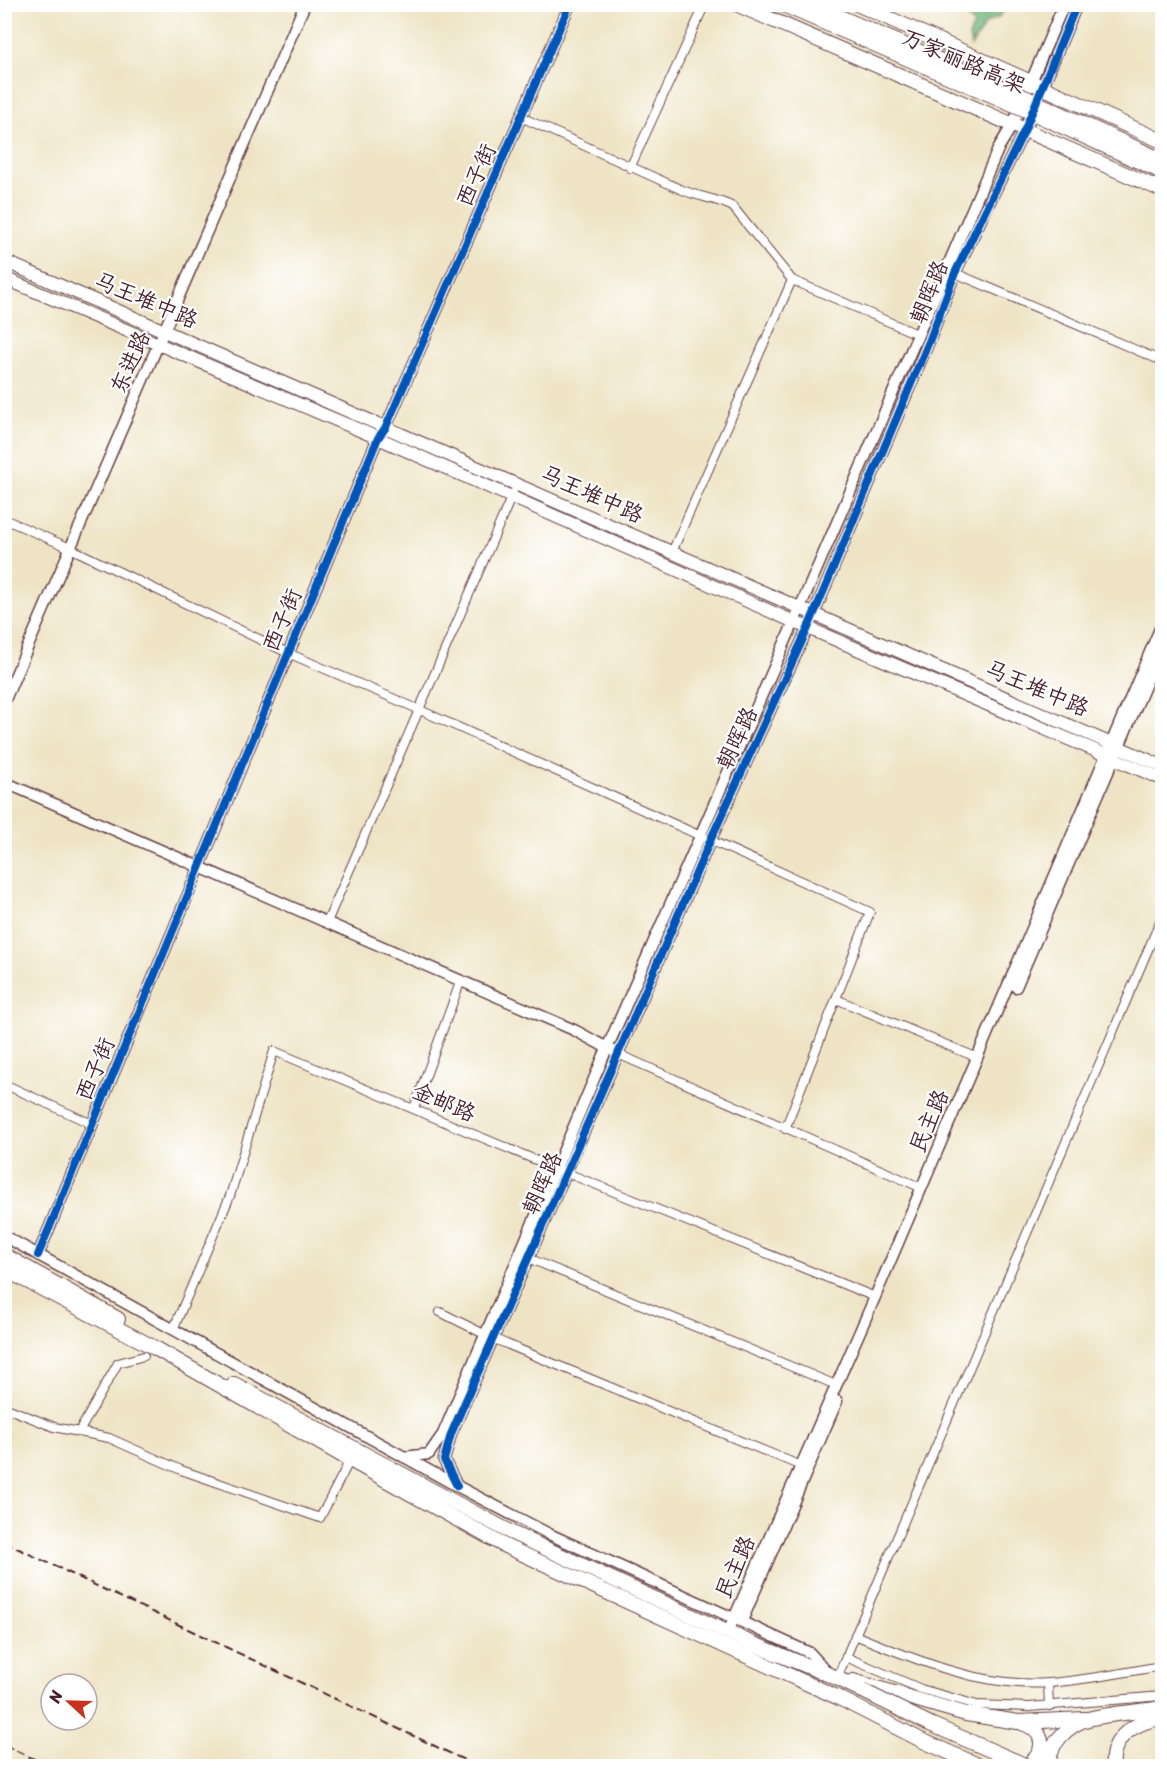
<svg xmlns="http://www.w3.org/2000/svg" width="1167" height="1771" viewBox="0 0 1167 1771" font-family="Sriracha,'LXGW WenKai TC',sans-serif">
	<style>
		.forest { fill: #75b87b; stroke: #606c53; stroke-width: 1.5 }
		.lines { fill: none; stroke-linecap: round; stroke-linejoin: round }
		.minor-casing { stroke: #633d42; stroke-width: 10 }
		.tertiary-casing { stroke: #633d42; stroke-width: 13 }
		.secondary-casing { stroke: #633d42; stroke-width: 14 }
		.primary-casing { stroke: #633d42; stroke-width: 16 }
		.trunk-casing { stroke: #633d42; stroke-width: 16 }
		.minor { stroke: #fff; stroke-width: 8 }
		.tertiary { stroke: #fff; stroke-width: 10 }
		.secondary { stroke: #fff; stroke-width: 12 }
		.primary { stroke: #fff; stroke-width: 14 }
		.trunk { stroke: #fff; stroke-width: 14 }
		.rail { stroke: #4a1f2b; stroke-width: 2; stroke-dasharray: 9 4.5; stroke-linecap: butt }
		.trunk-bridge-casing { stroke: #633d42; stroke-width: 16; stroke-linecap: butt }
		.trunk-bridge { stroke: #fff; stroke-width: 14 }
		.cycleway-casing { stroke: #fff; stroke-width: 11 }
		.cycleway { stroke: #0057b8; stroke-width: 8 }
		.labels { text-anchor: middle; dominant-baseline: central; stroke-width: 4.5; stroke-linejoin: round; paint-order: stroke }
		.street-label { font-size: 22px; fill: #4a1f2b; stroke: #fff }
	</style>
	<rect width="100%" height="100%" fill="#fff"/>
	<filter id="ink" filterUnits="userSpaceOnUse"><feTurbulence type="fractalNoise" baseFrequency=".0167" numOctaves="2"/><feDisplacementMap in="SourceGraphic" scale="12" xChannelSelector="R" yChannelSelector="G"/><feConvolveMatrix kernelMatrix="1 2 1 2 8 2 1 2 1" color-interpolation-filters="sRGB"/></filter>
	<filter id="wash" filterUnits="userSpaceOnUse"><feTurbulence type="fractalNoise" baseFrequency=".008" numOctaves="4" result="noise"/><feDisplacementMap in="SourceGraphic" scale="24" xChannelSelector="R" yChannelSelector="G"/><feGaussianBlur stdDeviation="1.35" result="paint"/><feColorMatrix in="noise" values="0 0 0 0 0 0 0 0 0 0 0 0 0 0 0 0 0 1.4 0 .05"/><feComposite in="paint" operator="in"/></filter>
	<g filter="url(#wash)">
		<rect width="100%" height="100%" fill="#eee4c5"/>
		<polygon class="forest" points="962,5 962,4 1008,5 998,18 986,23 971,46 969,36 974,25 965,14"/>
	</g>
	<g filter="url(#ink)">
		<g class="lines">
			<defs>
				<g id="minor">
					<path d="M521,117L680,189C697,197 716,198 733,207L792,280L917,334"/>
					<polyline points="630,168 705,4"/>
					<polyline points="955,273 1162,361"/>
					<polyline points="4,519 70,548 288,653 420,710 870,912 785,1129"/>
					<polyline points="672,552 792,280"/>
					<polyline points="327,922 513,493"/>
					<polyline points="836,999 978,1058"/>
					<polyline points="618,1054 922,1188"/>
					<polyline points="4,1084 92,1124"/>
					<polyline points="414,1108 461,980"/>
					<polyline points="528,1258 836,1385"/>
					<polyline points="440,1312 492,1338 801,1466"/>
					<polyline points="173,1330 230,1196 274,1051 567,1173 875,1297"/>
					<polyline points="4,1407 54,1427 109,1438 181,1470 320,1518 350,1460"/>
					<polyline points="79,1432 118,1363 144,1356"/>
					<path d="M855,1635C916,1660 982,1688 1049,1683C1087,1680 1125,1672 1162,1666"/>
					<polyline points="846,1657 1162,917"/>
					<polyline points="837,1678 846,1657 921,1689 977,1705 1029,1707 1162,1696"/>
					<polyline points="1048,1683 1049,1706"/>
				</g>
				<g id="tertiary">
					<polyline points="4,702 305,4"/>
					<polyline points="4,782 574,1030 613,1051"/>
					<polyline points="1016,987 1162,646"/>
					<polyline points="4,1236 457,1486 549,1534 810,1653 829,1674"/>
					<polyline points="38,1255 378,438 386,427 570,4"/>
					<polyline points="404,1457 429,1454 443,1434 608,1046 800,608 999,147 1013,124 1064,4"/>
					<polyline points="457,1486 444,1460 451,1434 618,1054 710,841 808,628 930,339 955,273 1025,129 1077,4"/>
					<polyline points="742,1621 837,1401"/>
					<polyline points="728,1632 875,1297 1162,624"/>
				</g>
				<g id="secondary">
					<polyline points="4,261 1162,766"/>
					<polyline points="4,278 378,438 808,628 1162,779"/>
				</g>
				<g id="primary">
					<polyline points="736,4 1162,190"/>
					<polyline points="857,4 1162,141"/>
				</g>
				<g id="trunk">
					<polyline points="4,1255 118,1319"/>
					<polyline points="4,1269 155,1348 350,1460 505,1546 839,1698 921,1740 980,1766"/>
					<polyline points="234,1384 512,1533 751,1643 837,1678 863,1691"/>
					<polyline points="853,1681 966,1714 1018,1722 1085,1719"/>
					<path d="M1022,1723C1047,1731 1047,1754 1025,1766"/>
					<path d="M1049,1766C1047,1746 1068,1724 1088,1719C1112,1713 1138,1712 1162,1708"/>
					<path d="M1113,1766C1110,1737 1136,1721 1162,1718"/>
				</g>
			</defs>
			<use href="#minor" class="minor-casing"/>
			<use href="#tertiary" class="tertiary-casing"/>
			<use href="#secondary" class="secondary-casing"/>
			<use href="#primary" class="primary-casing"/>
			<use href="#trunk" class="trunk-casing"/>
			<use href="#minor" class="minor"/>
			<use href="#tertiary" class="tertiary"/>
			<use href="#secondary" class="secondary"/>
			<use href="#primary" class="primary"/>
			<use href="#trunk" class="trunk"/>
			<g class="rail">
				<polyline points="4,1542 477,1766"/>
				<polyline points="4,1745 49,1766"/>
			</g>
			<defs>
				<g id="trunk-bridge">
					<polyline points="781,4 1024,109 1162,172"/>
					<polyline points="810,4 1029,99 1162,160"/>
					<polyline points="863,1691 930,1724 1027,1766"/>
				</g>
			</defs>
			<use href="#trunk-bridge" class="trunk-bridge-casing"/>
			<use href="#trunk-bridge" class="trunk-bridge"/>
			<defs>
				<g id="cycleway">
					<polyline points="38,1255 378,438 386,427 570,4"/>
					<polyline points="457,1486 444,1460 451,1434 618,1054 710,841 808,628 930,339 955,273 1025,129 1077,4"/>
				</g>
			</defs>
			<use href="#cycleway" class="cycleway-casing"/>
			<use href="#cycleway" class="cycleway"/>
		</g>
	</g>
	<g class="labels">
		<g class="street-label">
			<text transform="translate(964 61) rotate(23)">万家丽路高架</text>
			<text transform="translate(476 175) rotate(-66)">西子街</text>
			<text transform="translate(929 292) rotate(-68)">朝晖路</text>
			<text transform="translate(146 300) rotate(23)">马王堆中路</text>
			<text transform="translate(130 362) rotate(-66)">东进路</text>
			<text transform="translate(592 494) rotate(24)">马王堆中路</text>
			<text transform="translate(282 620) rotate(-67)">西子街</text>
			<text transform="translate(1037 688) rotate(23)">马王堆中路</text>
			<text transform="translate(737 738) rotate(-65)">朝晖路</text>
			<text transform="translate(95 1069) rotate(-67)">西子街</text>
			<text transform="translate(444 1102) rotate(23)">金邮路</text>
			<text transform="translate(929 1121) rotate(-67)">民主路</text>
			<text transform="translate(542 1183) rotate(-66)">朝晖路</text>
			<text transform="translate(735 1567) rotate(-66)">民主路</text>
		</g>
	</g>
	<rect width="1167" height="1771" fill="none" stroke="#fff" stroke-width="24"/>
	<g transform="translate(69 1702) rotate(292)"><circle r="28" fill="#ffffff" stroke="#b7a5aa" stroke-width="1.5"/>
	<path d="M0-4.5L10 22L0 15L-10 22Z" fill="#c8321e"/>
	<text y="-9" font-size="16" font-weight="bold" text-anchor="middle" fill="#4a1f2b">N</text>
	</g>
</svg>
